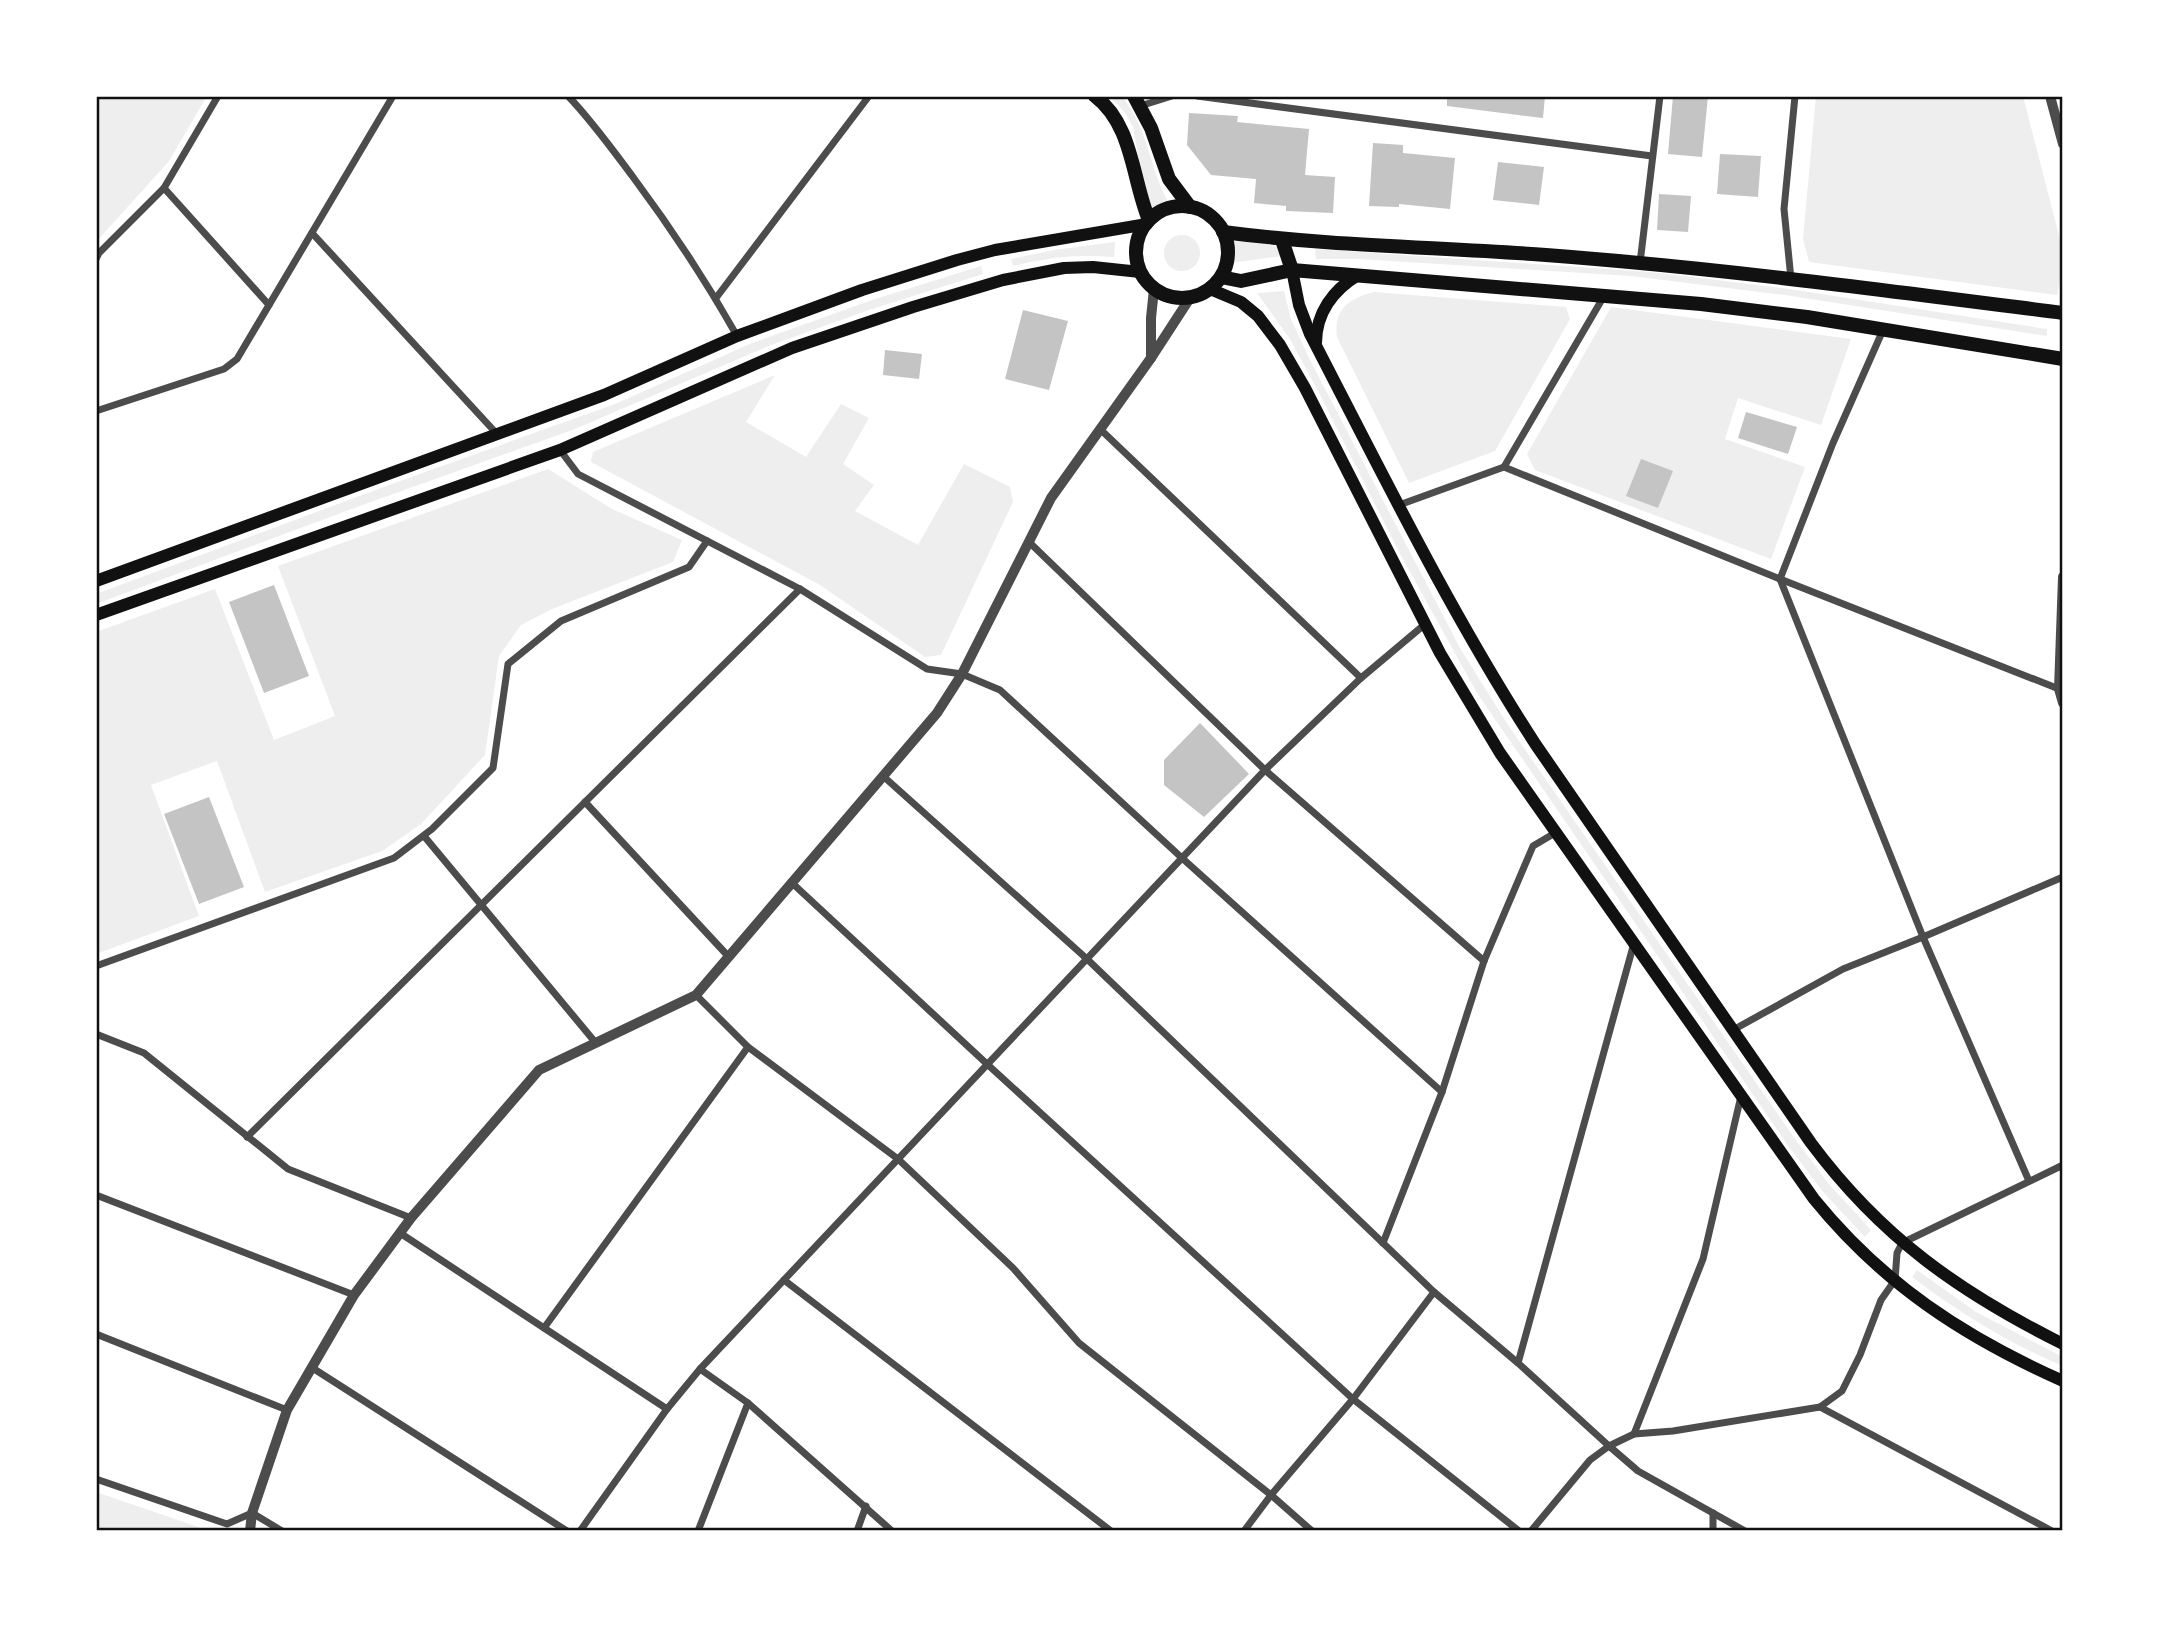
<svg xmlns="http://www.w3.org/2000/svg" width="2159" height="1627" viewBox="0 0 2159 1627" font-family="'DM Sans',sans-serif">
	<style>
		.green { fill: #eee }
		.building { fill: #c4c4c4 }
		.lines { fill: none; stroke-linecap: round; stroke-linejoin: round }
		.minor { stroke: #4c4c4c; stroke-width: 7 }
		.tertiary { stroke: #4c4c4c; stroke-width: 10 }
		.secondary { stroke: #111; stroke-width: 12 }
		.primary { stroke: #111; stroke-width: 14 }
		.neatline { fill: none; stroke: #111; stroke-width: 2.5 }
	</style>
	<rect width="100%" height="100%" fill="#fff"/>
	<g class="green">
		<polygon points="96,96 207,96 169,161 96,242"/>
		<path d="M1110,96H1122C1148,129 1149,166 1168,202L1148,211L1133,127L1125,113Z"/>
		<polygon points="1816,96 2023,96 2063,251 2063,264 2057,295 1809,262 1803,239"/>
		<circle cx="1182" cy="253" r="18"/>
		<polygon points="1230,239 1267,244 1280,248 1282,256 1231,263"/>
		<path d="M1115,242L1114,257C1079,254 1047,257 1013,266L1011,259L1054,250Z"/>
		<polygon points="1315,249 1650,272 1783,288 2047,329 2047,336 1785,295 1631,276 1359,259 1316,259"/>
		<polygon points="981,266 983,274 872,309 771,345 575,429 368,503 96,604 96,594 389,485 615,404 752,343 872,300"/>
		<polygon points="1284,291 1291,319 1309,358 1460,648 1508,725 1795,1139 1829,1184 1871,1230 1865,1237 1824,1193 1789,1147 1477,693 1399,552 1318,391 1290,339 1257,293"/>
		<path d="M1374,292L1566,307L1570,319L1495,451L1409,483L1337,337C1333,309 1350,298 1374,292Z"/>
		<polygon points="1611,307 1851,339 1821,425 1738,398 1725,439 1805,467 1771,559 1535,470 1527,454"/>
		<polygon points="775,375 746,422 806,457 841,404 869,418 843,464 874,485 855,511 918,545 964,464 1010,487 1013,502 941,655 925,657 820,585 591,462 593,452"/>
		<polygon points="548,469 612,509 682,540 673,562 552,609 521,625 499,656 485,755 421,824 382,851 265,892 217,761 151,785 199,916 96,954 96,632 215,589 274,740 335,716 278,566"/>
		<path d="M1917,1270L1976,1312L2063,1357V1366C2008,1343 1960,1313 1912,1277Z"/>
		<polygon points="96,1492 210,1531 96,1531"/>
	</g>
	<g class="building">
		<polygon points="1447,96 1545,96 1543,118 1447,106"/>
		<polygon points="1673,96 1708,96 1702,157 1668,154"/>
		<polygon points="1189,113 1238,116 1237,122 1309,129 1305,175 1335,177 1333,213 1286,211 1286,206 1254,203 1256,179 1211,175 1187,145"/>
		<polygon points="1373,143 1403,145 1403,153 1455,158 1450,209 1399,204 1399,207 1369,206"/>
		<polygon points="1720,154 1761,156 1758,197 1717,194"/>
		<polygon points="1498,162 1544,167 1539,205 1493,200"/>
		<polygon points="1659,194 1691,196 1688,232 1657,230"/>
		<polygon points="1023,310 1068,321 1049,390 1005,379"/>
		<polygon points="885,350 922,354 919,379 883,375"/>
		<polygon points="1746,412 1797,427 1788,454 1738,438"/>
		<polygon points="1641,459 1673,471 1658,508 1626,496"/>
		<polygon points="274,585 309,676 264,693 229,602"/>
		<polygon points="1200,723 1249,774 1204,817 1164,785 1164,760"/>
		<polygon points="209,797 244,887 199,904 164,814"/>
	</g>
	<g class="lines">
		<g class="minor">
			<path d="M568,96C592,121 612,149 633,177C671,228 706,281 737,336"/>
			<polyline points="1197,96 1652,156"/>
			<polyline points="1140,106 1172,96"/>
			<polyline points="164,188 269,305"/>
			<polyline points="312,233 497,434"/>
			<polyline points="96,259 99,253 164,188 218,96"/>
			<polyline points="1640,263 1660,96"/>
			<polyline points="1791,279 1784,209 1795,96"/>
			<polyline points="716,298 869,96"/>
			<polyline points="1883,330 1833,443 1780,579 1923,937 2029,1181"/>
			<polyline points="96,411 224,369 237,359 393,96"/>
			<polyline points="1100,429 1361,678"/>
			<polyline points="560,450 578,474 800,589 927,669 962,674 1000,690 1182,858 1442,1092"/>
			<polyline points="1504,467 1780,579 2059,689"/>
			<polyline points="1399,505 1504,467 1604,296"/>
			<polyline points="1029,542 1265,770 1484,961"/>
			<polyline points="883,776 1087,959 1434,1292 1518,1363 1609,1446 1638,1471 1745,1531"/>
			<polyline points="585,802 728,956"/>
			<polyline points="424,836 595,1042"/>
			<polyline points="791,882 987,1064 1353,1399 1519,1531"/>
			<polyline points="96,966 394,858 432,829 493,768 508,664 561,621 689,567 707,541"/>
			<polyline points="696,995 748,1047 898,1159 1013,1268 1079,1343 1271,1495 1312,1531"/>
			<polyline points="1733,1030 1843,969 1923,937 2063,877"/>
			<polyline points="96,1034 144,1053 288,1169 411,1218"/>
			<polyline points="247,1137 800,589"/>
			<polyline points="96,1195 354,1295"/>
			<polyline points="400,1233 667,1409"/>
			<polyline points="1383,1243 1442,1092 1484,961 1533,846 1555,833"/>
			<polyline points="784,1280 1111,1531"/>
			<polyline points="544,1328 748,1047"/>
			<polyline points="96,1334 287,1410"/>
			<polyline points="1518,1363 1634,943"/>
			<polyline points="311,1367 567,1531"/>
			<polyline points="700,1369 748,1403 892,1531"/>
			<polyline points="1820,1407 1842,1391 1860,1355 1881,1300 1895,1280 1897,1253 1902,1243 2063,1165"/>
			<polyline points="1634,1434 1703,1259 1741,1096"/>
			<polyline points="96,1479 227,1524 252,1513 282,1531"/>
			<polyline points="1713,1513 1713,1531"/>
			<polyline points="580,1531 667,1409 700,1369 1265,770 1361,678 1424,625"/>
			<polyline points="698,1531 748,1403"/>
			<polyline points="857,1531 866,1506"/>
			<polyline points="1244,1531 1271,1495 1353,1399 1434,1292"/>
			<polyline points="1531,1531 1590,1460 1609,1446 1634,1434 1673,1431 1820,1407 2052,1531"/>
		</g>
		<g class="tertiary">
			<polyline points="2050,96 2063,144"/>
			<polyline points="1151,358 1151,318 1154,289"/>
			<polyline points="2063,577 2059,689 2063,703"/>
			<polyline points="250,1531 252,1513 287,1410 354,1295 411,1218 539,1070 696,995 937,713 962,674 1051,498 1151,358 1190,298"/>
		</g>
		<g class="secondary">
			<path d="M1292,270L1299,305L1310,334C1382,473 1451,614 1536,745L1811,1143C1881,1237 1959,1292 2063,1344"/>
			<path d="M1210,289L1241,302L1258,316L1280,345L1305,388L1440,653L1500,753L1814,1199C1883,1284 1964,1337 2063,1381"/>
			<path d="M1316,343C1316,313 1333,290 1358,275"/>
			<polyline points="96,581 604,395 737,336 862,290 957,260 995,250 1147,224"/>
			<polyline points="96,615 560,450 792,348 913,307 1003,280 1064,268 1093,267 1140,272"/>
		</g>
		<g class="primary">
			<path d="M1095,96C1133,125 1132,179 1149,220"/>
			<polyline points="1134,96 1151,128 1169,179 1190,207"/>
			<circle cx="1182" cy="252" r="46"/>
			<path d="M1223,232C1330,246 1439,247 1546,255C1719,268 1891,291 2063,313"/>
			<polyline points="1282,240 1292,270"/>
			<polyline points="1221,277 1241,281 1292,270 1701,304 1807,317 2063,359"/>
		</g>
	</g>
	<rect width="2159" height="1627" fill="none" stroke="#ffffff" stroke-width="196"/>
	<rect x="98" y="98" width="1963" height="1431" class="neatline"/>
</svg>
